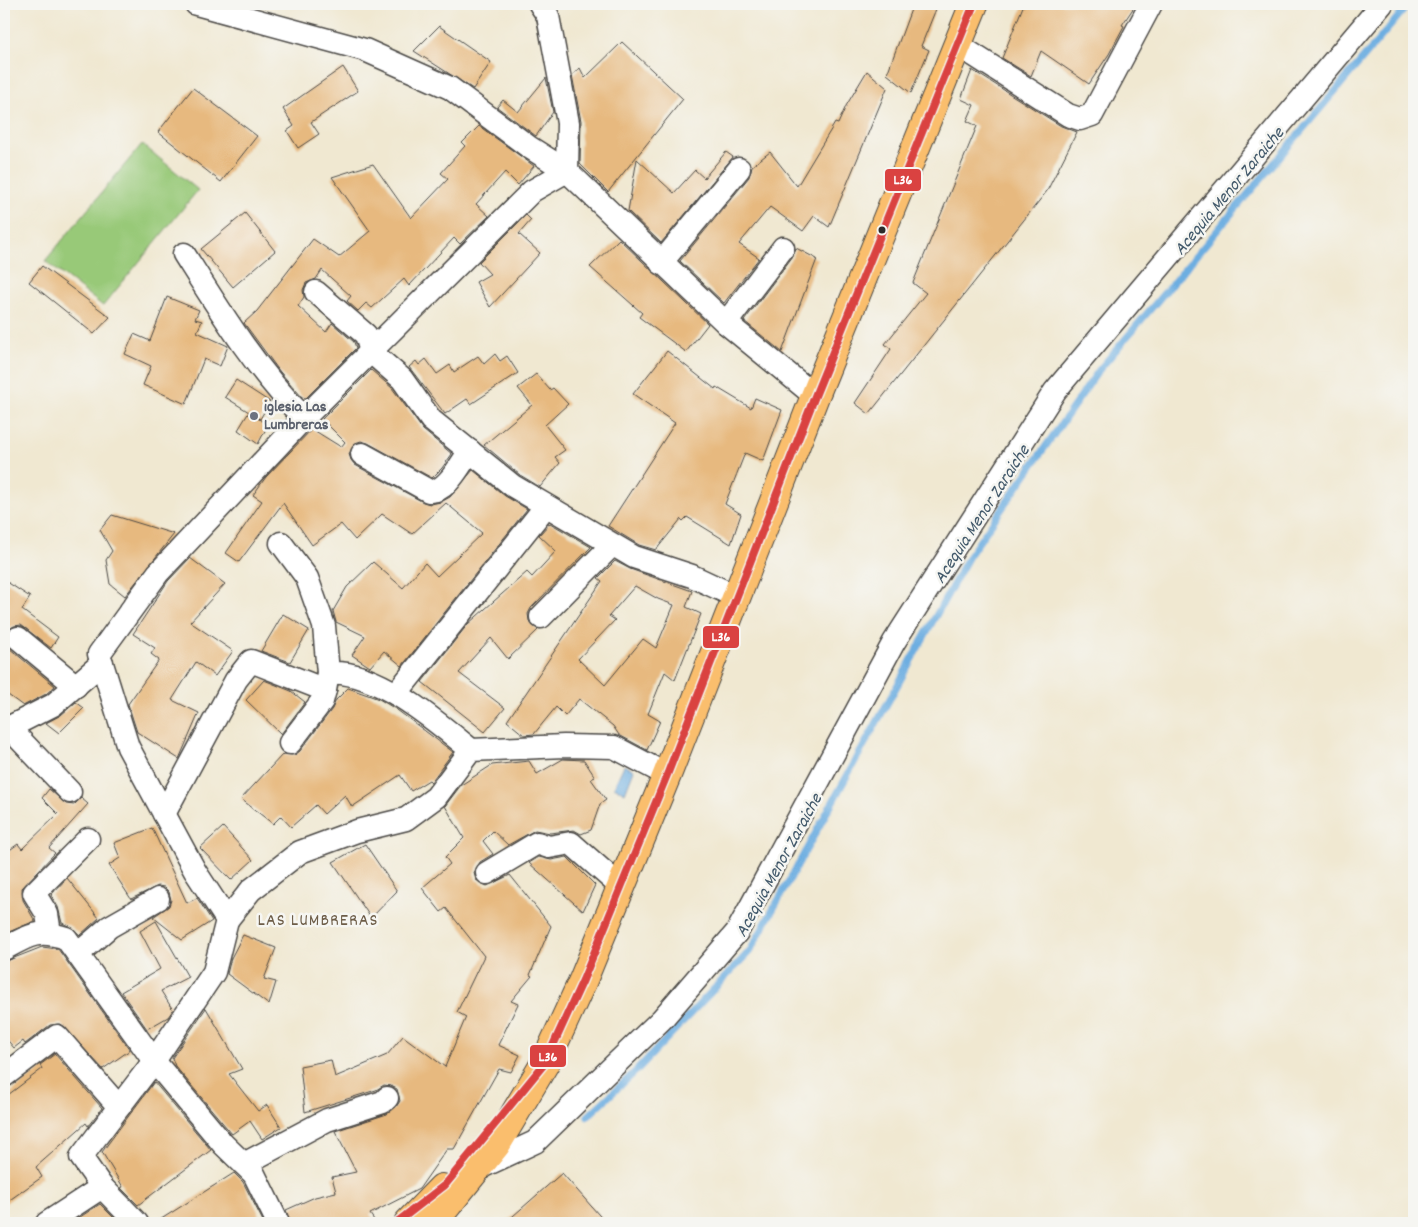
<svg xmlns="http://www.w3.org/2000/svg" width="1418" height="1227" viewBox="0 0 1418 1227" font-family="Dekko,sans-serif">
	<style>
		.green { fill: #98c978; stroke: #627a52 }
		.water { fill: #6daee1; stroke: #4c6c86 }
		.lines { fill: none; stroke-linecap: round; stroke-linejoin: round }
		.stream { stroke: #6daee1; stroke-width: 7 }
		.building { fill: #e7b97f; fill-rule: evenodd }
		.street-casing { stroke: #494744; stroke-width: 25 }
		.primary-casing { stroke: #494744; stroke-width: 30 }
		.street { stroke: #fff; stroke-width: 22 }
		.primary { stroke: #fabe6d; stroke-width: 28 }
		.bus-1-casing { stroke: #f6f6f2; stroke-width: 11 }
		.bus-1 { stroke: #da4241; stroke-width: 8 }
		.bus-dot { fill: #2b2b2b; stroke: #f6f6f2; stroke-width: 2 }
		.worship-dot { fill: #6b7280; stroke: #f6f6f2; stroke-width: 2 }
		.labels { text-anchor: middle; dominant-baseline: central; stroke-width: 5; stroke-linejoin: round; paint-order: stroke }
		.worship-label { font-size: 16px; font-weight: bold; fill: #5b616d; stroke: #f6f6f2; text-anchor: start }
		.water-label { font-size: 18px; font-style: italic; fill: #42596b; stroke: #f6f6f2 }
		.neighbourhood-label { font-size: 18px; letter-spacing: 1px; fill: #6d5d48; stroke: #f6f6f2 }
		.line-badge { stroke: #f6f6f2; stroke-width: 2 }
		.badge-label { font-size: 14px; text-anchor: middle; font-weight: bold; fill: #fff }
	</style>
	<rect width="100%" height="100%" fill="#f6f6f2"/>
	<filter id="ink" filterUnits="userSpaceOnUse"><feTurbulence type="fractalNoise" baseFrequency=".02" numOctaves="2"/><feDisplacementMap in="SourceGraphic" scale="10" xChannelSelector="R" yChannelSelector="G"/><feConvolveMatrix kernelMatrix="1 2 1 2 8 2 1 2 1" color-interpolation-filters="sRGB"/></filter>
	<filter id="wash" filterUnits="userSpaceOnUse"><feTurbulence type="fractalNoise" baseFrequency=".0096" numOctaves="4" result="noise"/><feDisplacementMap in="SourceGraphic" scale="20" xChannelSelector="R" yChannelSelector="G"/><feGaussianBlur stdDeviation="1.12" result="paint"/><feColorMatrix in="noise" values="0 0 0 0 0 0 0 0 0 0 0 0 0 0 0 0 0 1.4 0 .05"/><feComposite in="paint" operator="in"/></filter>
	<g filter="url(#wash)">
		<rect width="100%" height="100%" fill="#f0e8d1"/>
		<polygon class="green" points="142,144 198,190 103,306 45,261"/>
		<polygon class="water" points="624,765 634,770 625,793 614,787"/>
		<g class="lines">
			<polyline class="stream" points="588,1116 636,1071 750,951 969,556 1099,370 1409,4"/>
		</g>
		<g id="blocks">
			<g class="building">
				<polygon points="913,4 938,4 921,46 929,50 911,93 887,74"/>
				<polygon points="1024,4 1136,4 1122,25 1124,26 1109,54 1089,84 1041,51 1031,76 1002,58"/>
				<polygon points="439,26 491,62 473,89 414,51"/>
				<polygon points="622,42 683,99 608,192 580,164 581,121 572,75 580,68 585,78"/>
				<polygon points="343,67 358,91 311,122 319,134 298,148 287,131 294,126 283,109"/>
				<polygon points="972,70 1061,126 1077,132 1047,191 869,414 855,403 891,349 885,344 926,293 913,283 977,126 967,121 974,105 961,99"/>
				<polygon points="867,71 887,88 829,227 814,216 803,231 770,207 739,244 759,258 724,303 680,261 749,177 752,166 770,152 797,186 835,123 838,124 846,106"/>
				<polygon points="546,78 553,112 536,136 497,107 503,100 518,112"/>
				<polygon points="193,88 257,136 221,182 158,132"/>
				<polygon points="479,126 534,166 518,185 505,172 476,204 489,216 460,244 454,238 409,286 404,279 372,308 366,303 358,311 347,301 351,296 322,270 316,279 306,283 303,290 304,297 298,306 326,332 332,323 354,342 356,348 306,398 302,397 280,372 244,323 257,311 313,239 339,257 370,231 332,177 373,164 411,218 448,179 441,173 465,146 462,143"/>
				<polygon points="726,152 733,157 661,243 628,211 637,159 674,193 695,170 704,178"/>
				<polygon points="245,213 275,251 233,287 201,249"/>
				<polygon points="526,215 531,220 519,234 540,253 490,307 476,282 490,274 479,262"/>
				<polygon points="619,239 708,324 686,352 639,317 642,313 590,267"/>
				<polygon points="796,248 817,259 782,352 744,321 793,256"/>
				<polygon points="42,266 110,317 94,334 29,282"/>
				<polygon points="167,297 199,310 195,319 202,321 197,332 228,346 220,366 204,359 186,404 143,385 151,366 125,354 134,334 150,341"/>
				<polygon points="667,351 715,389 716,387 751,408 755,398 782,410 763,461 745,453 725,504 741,514 731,544 687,517 683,521 681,519 656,550 639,545 608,526 675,423 633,394"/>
				<polygon points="495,354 500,361 507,356 518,373 471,404 467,399 445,414 409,367 416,361 419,365 426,359 437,374 450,365 454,372 478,356 484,364"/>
				<polygon points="371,370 392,388 423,430 452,454 442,468 432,478 368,443 361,441 355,443 349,454 351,460 355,465 423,502 430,504 441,502 450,497 473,470 505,496 527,509 402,666 384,651 370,667 352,655 365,636 336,622 333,611 347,587 373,562 403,588 425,563 437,576 482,533 446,503 412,534 382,514 355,540 341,524 312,545 283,503 239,562 226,553 262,501 253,495 266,477 312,429 341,447 345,442 322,419"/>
				<polygon points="536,374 550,390 553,388 568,404 545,425 565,450 555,457 560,463 540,487 520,475 484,445 532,405 518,388"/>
				<polygon points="236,380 270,402 260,419 256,417 268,425 258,444 238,430 249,412 225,397"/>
				<polygon points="112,515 174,534 125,596 110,584 106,560 112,551 100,530"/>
				<polygon points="550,523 591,547 531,608 528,614 529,621 538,630 508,659 491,638 459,673 505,708 485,732 422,682 468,624 527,572 532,577 556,551 539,535"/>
				<polygon points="190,558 225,584 190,622 233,651 215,676 196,662 172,700 199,713 179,759 137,732 128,704 159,660 151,654 155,648 133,634 168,581"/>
				<path d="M615,561L630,569L692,591L686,607L701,614L675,680L665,672L648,714L660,721L647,750L619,735L613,726L579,699L565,716L556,707L534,734L524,735L507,721L602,581L598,578ZM635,586L658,599L674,605L656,648L643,639L605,685L578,659L615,620L609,616Z"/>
				<polygon points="4,580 30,597 22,610 58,637 51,648 21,625 14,626 8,630 5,636 9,648 55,686 46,694 23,706 4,692"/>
				<polygon points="283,614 309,630 290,662 261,651"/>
				<polygon points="264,680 291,691 305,702 281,734 246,700"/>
				<polygon points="348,688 379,699 397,710 453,752 431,782 429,780 411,791 400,775 352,807 345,795 324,814 316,805 291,827 281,816 273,824 241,799 283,754 295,755 300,751 332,709 336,700"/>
				<polygon points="76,702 84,708 59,733 46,723 61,715"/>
				<polygon points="563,759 584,760 595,777 591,779 606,800 600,804 591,830 581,834 574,830 550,833 535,830 508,845 493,831 483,841 493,854 480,862 474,873 476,880 487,886 510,875 551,926 530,975 532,976 511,1001 518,1004 498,1045 520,1055 511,1072 499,1069 454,1149 447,1149 419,1189 370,1214 376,1223 291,1223 286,1210 315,1197 336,1192 332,1177 356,1172 335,1131 387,1114 396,1107 400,1101 397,1089 391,1086 384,1085 376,1090 305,1112 300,1066 331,1060 335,1077 387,1055 403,1036 445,1067 466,1017 457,1012 484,956 446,908 441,912 422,888 450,864 445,857 464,838 445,806 461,785 492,765 529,761 537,774"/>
				<polygon points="49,789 66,804 74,805 81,798 88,804 49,848 55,853 22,888 23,900 35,921 4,934 4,854 18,844 22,849 58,814 42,798"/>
				<polygon points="223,827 253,860 231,880 200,848"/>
				<polygon points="152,828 187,903 197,898 212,921 182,940 153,917 169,906 171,900 169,892 164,887 158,886 131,899 109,865 120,858 114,843"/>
				<polygon points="365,844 397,891 371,918 333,862"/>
				<polygon points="539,857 551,860 567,857 595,885 583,911 529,863"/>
				<polygon points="67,878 99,918 80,935 70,926 62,923 58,907 51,895"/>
				<polygon points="156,921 188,977 161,991 173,1010 168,1017 147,1029 121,992 160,969 140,931"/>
				<polygon points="243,935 276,948 264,979 276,982 269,1005 227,974 231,958"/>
				<polygon points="42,947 58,949 130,1050 103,1069 61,1024 50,1025 25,1044 23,1041 14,1048 4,1036 4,962"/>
				<polygon points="206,1008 242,1069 229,1074 258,1111 267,1105 281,1127 262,1139 250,1121 232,1134 175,1066 172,1058"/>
				<polygon points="55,1054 102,1108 88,1126 86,1123 36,1167 42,1177 4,1204 4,1098 42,1069 40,1065"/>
				<polygon points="154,1082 211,1150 138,1205 121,1188 123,1187 102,1152"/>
				<polygon points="234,1173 243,1182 264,1223 155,1223"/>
				<polygon points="562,1173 606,1223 505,1223"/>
				<polygon points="100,1204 119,1223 71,1223"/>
			</g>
		</g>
	</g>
	<g filter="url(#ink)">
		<use href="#blocks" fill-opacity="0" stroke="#494744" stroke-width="1"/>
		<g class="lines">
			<defs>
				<g id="street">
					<polyline points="540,4 548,16 568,123 567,171 726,323 815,396"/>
					<polyline points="958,45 1068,115 1080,119 1092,115 1151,4"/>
					<path d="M184,254C220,311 256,370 304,418"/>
					<polyline points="661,263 739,169"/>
					<polyline points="316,292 366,335 371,352 402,379 431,420 513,486 634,557 692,576 737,597"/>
					<polyline points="726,323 783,248"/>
					<path d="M362,454L429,491C447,493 460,464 470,451"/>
					<path d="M281,543L307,578L324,626L328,673C375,668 437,722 471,750"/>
					<polyline points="541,617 612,545"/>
					<polyline points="18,638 76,686"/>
					<polyline points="396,694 546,506"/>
					<polyline points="9,728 70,792"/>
					<polyline points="4,730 53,705 102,663"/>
					<polyline points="290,743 322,701 325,690"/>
					<polyline points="164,814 236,680 251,661 325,690 328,673"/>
					<polyline points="487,873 537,843 549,847 571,843 621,887"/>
					<polyline points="227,920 251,890 300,852 357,831 406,819 436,797 471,750 564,746 614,747 667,775"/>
					<polyline points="50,933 47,914 34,893 88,839"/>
					<path d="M4,949C29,935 38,929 66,938L154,1061L223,1144L254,1174L278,1223"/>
					<polyline points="78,954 109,927 158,899"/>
					<polyline points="4,1076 57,1036 119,1107"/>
					<polyline points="244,1164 327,1120 383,1102 387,1098"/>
					<polyline points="477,1169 535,1142 662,1019 737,932 894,642 1055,391 1382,4"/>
					<polyline points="47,1223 102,1187"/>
					<polyline points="137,1223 102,1187 81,1157 154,1061 214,972 227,920 195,871 128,747 99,654 158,573 304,418 532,191 567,171 529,147 450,88 365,50 196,4"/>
				</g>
				<g id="primary">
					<polyline points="408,1223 442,1188"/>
					<polyline points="433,1223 496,1145 545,1063 583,980 667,775 815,396 974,4"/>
				</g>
			</defs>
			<use href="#street" class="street-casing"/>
			<use href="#primary" class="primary-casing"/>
			<use href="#street" class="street"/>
			<use href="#primary" class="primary"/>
			<defs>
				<polyline id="bus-1" points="396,1223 445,1185 545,1063 583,980 667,775 815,396 974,4"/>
			</defs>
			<use href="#bus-1" class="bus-1-casing"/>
			<use href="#bus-1" class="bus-1"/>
		</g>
	</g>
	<circle class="bus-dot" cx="882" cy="230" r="4.5"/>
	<circle class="worship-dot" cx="254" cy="416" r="5"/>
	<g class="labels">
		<g class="worship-label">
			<text x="264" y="407">iglesia Las<tspan x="264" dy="18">Lumbreras</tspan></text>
		</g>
		<g class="water-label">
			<text transform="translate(1230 192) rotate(-50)">Acequia Menor Zaraiche</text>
			<text transform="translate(983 515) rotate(-57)">Acequia Menor Zaraiche</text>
			<text transform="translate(780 866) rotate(-61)">Acequia Menor Zaraiche</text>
		</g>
		<g class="neighbourhood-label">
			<text x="318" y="921">LAS LUMBRERAS</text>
		</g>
	</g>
	<g class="line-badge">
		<rect x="884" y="168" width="38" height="24" rx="5" fill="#da4241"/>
		<rect x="702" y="625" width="38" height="24" rx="5" fill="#da4241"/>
		<rect x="529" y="1044" width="38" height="24" rx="5" fill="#da4241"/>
	</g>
	<g class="badge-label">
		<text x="903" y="184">L36</text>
		<text x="721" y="641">L36</text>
		<text x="548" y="1061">L36</text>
	</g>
	<rect width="1418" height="1227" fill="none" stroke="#f6f6f2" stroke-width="20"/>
</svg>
